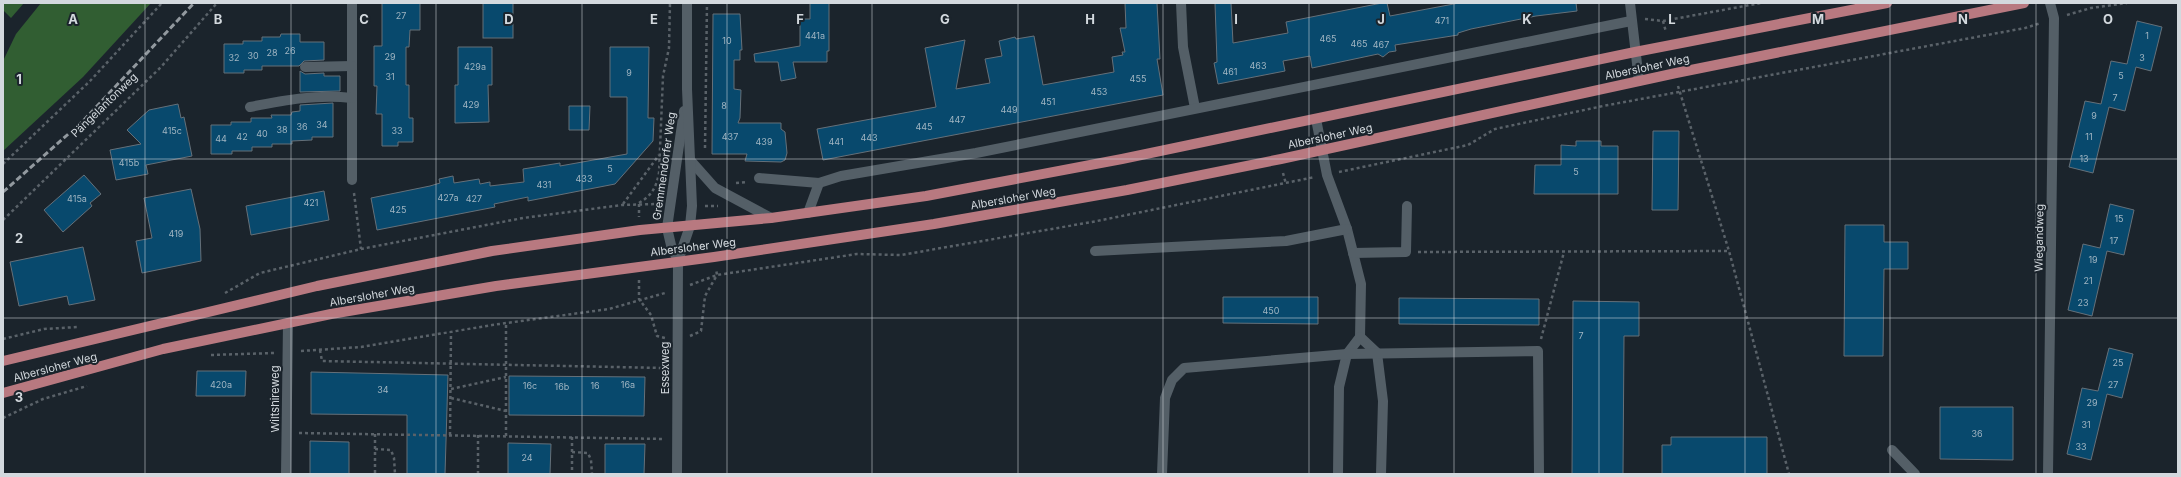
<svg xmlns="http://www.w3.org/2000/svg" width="2181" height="477" viewBox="0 0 2181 477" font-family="Inter,sans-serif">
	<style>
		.forest { fill: #315e32 }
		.building { fill: #08496d; stroke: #657079 }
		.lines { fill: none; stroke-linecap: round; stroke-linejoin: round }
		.path { stroke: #5a6269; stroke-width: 2.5; stroke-dasharray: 3 3; stroke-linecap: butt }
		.minor { stroke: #545f67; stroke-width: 10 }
		.major { stroke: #b87980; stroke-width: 10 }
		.rail { stroke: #92999f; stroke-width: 3; stroke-dasharray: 6 3; stroke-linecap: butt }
		.grid { fill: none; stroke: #d3d9de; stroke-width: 1; stroke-opacity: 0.55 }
		.labels { text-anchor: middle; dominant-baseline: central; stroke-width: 4; stroke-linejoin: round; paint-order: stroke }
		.number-label { font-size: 9px; fill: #a0b5c2 }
		.street-label { font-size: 11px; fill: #d3d9de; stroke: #1b242c }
		.grid-label { font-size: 13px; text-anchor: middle; font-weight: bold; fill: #d3d9de; stroke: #1b242c; stroke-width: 4; stroke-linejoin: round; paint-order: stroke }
	</style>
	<rect width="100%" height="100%" fill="#1b242c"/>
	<g class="forest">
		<polygon points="3,3 24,3 11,18 3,10"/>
		<polygon points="41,3 151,3 83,77 3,151 3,61 16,34"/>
	</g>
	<g class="building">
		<polygon points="382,3 420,3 420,30 410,30 409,47 406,47 406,85 409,85 409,118 413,118 413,142 398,142 398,146 382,146 382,114 376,114 377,86 374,86 374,46 382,46"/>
		<rect x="483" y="3" width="30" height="35"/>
		<polygon points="810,3 829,3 829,51 827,51 827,62 793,62 796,78 781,81 778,62 755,62 754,54 800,46 800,19 810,19"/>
		<polygon points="1125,3 1157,3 1160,59 1157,59 1163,95 823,160 817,129 936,107 925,48 965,40 956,89 990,83 985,59 1002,56 999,41 1015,37 1016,39 1034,36 1043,85 1114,72 1112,57 1123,55 1122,52 1125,52 1120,28 1126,28"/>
		<polygon points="1215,3 1231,3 1233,43 1288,33 1286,22 1382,3 1387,3 1390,16 1459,3 1576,3 1577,11 1536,16 1471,29 1458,33 1458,35 1395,45 1396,51 1389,52 1383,57 1378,54 1312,68 1310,56 1283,61 1285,71 1218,84 1214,63 1217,62"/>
		<polygon points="713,14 740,14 742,50 740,50 740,60 734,60 734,89 741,90 740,118 738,123 781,123 781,129 785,132 787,153 785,160 781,162 745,161 747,154 712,154"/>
		<polygon points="2137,21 2162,27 2151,71 2136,67 2125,111 2109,107 2093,173 2069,167 2085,101 2101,104 2111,61 2127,64"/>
		<polygon points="281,34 300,34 300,42 324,42 324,60 304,61 299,66 262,66 262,70 244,70 244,73 224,73 224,44 243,44 243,41 262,41 262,37 280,37"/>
		<polygon points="458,47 492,47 492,85 488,85 489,122 455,123 455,85 458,85"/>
		<polygon points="610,47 649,47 648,118 654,118 653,141 615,184 528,201 528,197 494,204 495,207 377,230 371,198 430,186 440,183 439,179 453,176 454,183 479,179 480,184 490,182 490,186 524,182 523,169 560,163 560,166 627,154 627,97 610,97"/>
		<polygon points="300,71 305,74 324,73 324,76 340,76 340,91 300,92"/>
		<polygon points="333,103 333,137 312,137 312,140 292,141 292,144 272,144 272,147 252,147 252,151 232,151 232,154 211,154 211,125 231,125 231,122 251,122 251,118 272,118 271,115 291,115 292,112 300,111 300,105"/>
		<polygon points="178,104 181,118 184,117 192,156 146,165 148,174 116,180 110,150 141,144 127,130 149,110"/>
		<polygon points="569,106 590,106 589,130 569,130"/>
		<polygon points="1653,131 1679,131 1678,210 1652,210"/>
		<polygon points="1576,141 1601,141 1601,146 1618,146 1618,194 1534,194 1535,165 1561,165 1561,145 1576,146"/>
		<polygon points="84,175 101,194 90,203 92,206 63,232 44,210"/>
		<polygon points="191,189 200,229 201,261 142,273 136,241 152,238 144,198"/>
		<polygon points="324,191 329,220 251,235 246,206"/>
		<polygon points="2110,204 2134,210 2124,255 2107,251 2092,316 2068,310 2083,244 2100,248"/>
		<polygon points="1845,225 1884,225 1884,242 1908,242 1908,269 1884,269 1883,356 1844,356"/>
		<polygon points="83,247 95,300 69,305 67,296 19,306 10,262"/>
		<polygon points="1223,297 1318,297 1318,324 1223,323"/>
		<polygon points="1399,298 1539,299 1539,325 1399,324"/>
		<polygon points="1573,301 1639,302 1639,336 1624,336 1623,474 1572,474"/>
		<polygon points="2109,348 2133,354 2122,398 2107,394 2091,460 2067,454 2082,388 2098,391"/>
		<polygon points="197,371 246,371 245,396 196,396"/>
		<polygon points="311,372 448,375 445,474 407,474 407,415 311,414"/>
		<polygon points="509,376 645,377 644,416 509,415"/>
		<polygon points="1940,407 2013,407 2013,460 1940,459"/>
		<polygon points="1671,437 1767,437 1767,474 1662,474 1662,445 1671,445"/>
		<polygon points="310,441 349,442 349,474 310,474"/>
		<polygon points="508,443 551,444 550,474 508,474"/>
		<polygon points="605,444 645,444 644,474 605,474"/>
	</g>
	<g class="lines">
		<g class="path">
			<polyline points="2067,15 2091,8 2127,3"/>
			<polyline points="1645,19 1663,21 1761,3"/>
			<polyline points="1663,21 1666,32"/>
			<polyline points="1678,86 1729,251 1789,474"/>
			<polyline points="705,148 707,3"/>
			<polyline points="3,164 90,81 162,3"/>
			<polyline points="1339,172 1468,145 1495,129 1603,106 2025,28 2041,23"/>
			<polyline points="1283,173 1286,184"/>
			<polyline points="736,183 747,182"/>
			<polyline points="354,193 361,249"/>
			<path d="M639,203C652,195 656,188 659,173L663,76L669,48L670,3"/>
			<polyline points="623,204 659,155"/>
			<polyline points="639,204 639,217"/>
			<polyline points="705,206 718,206"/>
			<polyline points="3,220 161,67 217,3"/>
			<polyline points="1418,252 1729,251"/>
			<polyline points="639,280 639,299 651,315 657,336 665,338"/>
			<polyline points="690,285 717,275 857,254 901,255 1092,222 1315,177"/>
			<polyline points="225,293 260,273 361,249 523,218 622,205 656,204"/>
			<polyline points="690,336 701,331 705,296 717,275 716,269"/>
			<polyline points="3,339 44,329 78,327"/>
			<polyline points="1541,339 1564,252"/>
			<polyline points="320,350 322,361 664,368"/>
			<polyline points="301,351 361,347 492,325 609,309 665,293"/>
			<polyline points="211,355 274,353"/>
			<polyline points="451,389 506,377"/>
			<polyline points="451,398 506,411"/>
			<polyline points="3,418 43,399 87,386"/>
			<polyline points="299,433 664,439"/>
			<polyline points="375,434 375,474"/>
			<polyline points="450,435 451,332"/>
			<polyline points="506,436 506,323"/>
			<polyline points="572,437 572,474"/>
			<polyline points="375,449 391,450 394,458 395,474"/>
			<polyline points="572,452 588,453 591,460 592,474"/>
			<polyline points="478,474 478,435"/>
		</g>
		<g class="minor">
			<polyline points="352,3 352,180"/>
			<polyline points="1181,3 1183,47 1195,108"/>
			<polyline points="1630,3 1639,81"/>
			<polyline points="305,67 352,66"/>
			<path d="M250,107C285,100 317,94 352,98"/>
			<polyline points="1316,119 1327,175 1347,229 1361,284 1360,337 1347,354 1339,387 1338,474"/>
			<polyline points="691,161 715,188 771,218"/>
			<polyline points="759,178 819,183 841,176 976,153 1631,21"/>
			<polyline points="808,213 819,183"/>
			<polyline points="1095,251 1286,241 1347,229"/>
			<polyline points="1353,253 1406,252 1407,206"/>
			<polyline points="678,261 671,245 667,228 684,111"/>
			<polyline points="1360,337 1377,353 1383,401 1381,474"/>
			<polyline points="1892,450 1915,474"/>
			<polyline points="286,474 288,323"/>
			<polyline points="677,474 678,261 690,226 692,206 687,89 687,3"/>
			<polyline points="1162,474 1165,398 1172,380 1184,368 1347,354 1538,351 1539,474"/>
			<polyline points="2048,474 2054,18 2050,3"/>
		</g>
		<g class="major">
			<polyline points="3,361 317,286 492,251 640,230 771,218 926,196 1122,159 1635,52 1887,3"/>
			<polyline points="3,393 163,349 331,314 496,286 714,257 934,224 1127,190 1281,159 1676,73 2024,3"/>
		</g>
		<polyline class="rail" points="3,192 83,121 194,3"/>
	</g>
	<path class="grid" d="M145,3V474M291,3V474M436,3V474M582,3V474M727,3V474M872,3V474M1018,3V474M1163,3V474M1309,3V474M1454,3V474M1599,3V474M1745,3V474M1890,3V474M2036,3V474M3,159H2178M3,318H2178"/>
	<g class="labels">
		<g class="number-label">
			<text x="401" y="15">27</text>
			<text x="1442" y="20">471</text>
			<text x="815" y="35">441a</text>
			<text x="2147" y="35">1</text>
			<text x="1328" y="38">465</text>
			<text x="727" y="40">10</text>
			<text x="1359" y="43">465</text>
			<text x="1381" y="44">467</text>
			<text x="290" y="50">26</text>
			<text x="272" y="52">28</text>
			<text x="253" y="55">30</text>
			<text x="390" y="56">29</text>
			<text x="234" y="57">32</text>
			<text x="2142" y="57">3</text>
			<text x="1258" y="65">463</text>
			<text x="475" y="66">429a</text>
			<text x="1230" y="71">461</text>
			<text x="629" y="72">9</text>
			<text x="2121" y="75">5</text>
			<text x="390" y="76">31</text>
			<text x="1138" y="78">455</text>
			<text x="1099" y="91">453</text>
			<text x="2115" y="97">7</text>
			<text x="1048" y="101">451</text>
			<text x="471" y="104">429</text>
			<text x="724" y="105">8</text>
			<text x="1009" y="109">449</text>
			<text x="2094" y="115">9</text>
			<text x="957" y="119">447</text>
			<text x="322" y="124">34</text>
			<text x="302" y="126">36</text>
			<text x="924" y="126">445</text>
			<text x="282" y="129">38</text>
			<text x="172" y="130">415c</text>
			<text x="397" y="130">33</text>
			<text x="262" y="133">40</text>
			<text x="242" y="136">42</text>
			<text x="730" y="136">437</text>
			<text x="2089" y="136">11</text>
			<text x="869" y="137">443</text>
			<text x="221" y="138">44</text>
			<text x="764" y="141">439</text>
			<text x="836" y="141">441</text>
			<text x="2084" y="158">13</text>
			<text x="129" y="162">415b</text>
			<text x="610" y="168">5</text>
			<text x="1576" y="171">5</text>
			<text x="584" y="178">433</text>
			<text x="544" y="184">431</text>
			<text x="448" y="197">427a</text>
			<text x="77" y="198">415a</text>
			<text x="474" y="198">427</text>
			<text x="311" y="202">421</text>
			<text x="398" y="209">425</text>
			<text x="2119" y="218">15</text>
			<text x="176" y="233">419</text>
			<text x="2114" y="240">17</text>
			<text x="2093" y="259">19</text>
			<text x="2088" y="280">21</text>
			<text x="2083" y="302">23</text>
			<text x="1271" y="310">450</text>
			<text x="1581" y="335">7</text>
			<text x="2118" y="362">25</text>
			<text x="221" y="384">420a</text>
			<text x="628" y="384">16a</text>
			<text x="2113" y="384">27</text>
			<text x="530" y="385">16c</text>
			<text x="595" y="385">16</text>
			<text x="562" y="386">16b</text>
			<text x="383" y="389">34</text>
			<text x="2092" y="402">29</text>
			<text x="2086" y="424">31</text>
			<text x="1977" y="433">36</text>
			<text x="2081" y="446">33</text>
			<text x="527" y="457">24</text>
		</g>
		<g class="street-label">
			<text transform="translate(1647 67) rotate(-12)">Albersloher Weg</text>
			<text transform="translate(104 105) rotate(-44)">Pängelantonweg</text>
			<text transform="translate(1330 136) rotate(-12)">Albersloher Weg</text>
			<text transform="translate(664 166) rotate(-82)">Gremmendorfer Weg</text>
			<text transform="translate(1013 198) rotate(-10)">Albersloher Weg</text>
			<text transform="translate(2039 238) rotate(-89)">Wiegandweg</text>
			<text transform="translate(693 247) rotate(-7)">Albersloher Weg</text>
			<text transform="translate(372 295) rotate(-10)">Albersloher Weg</text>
			<text transform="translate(55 367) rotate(-15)">Albersloher Weg</text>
			<text transform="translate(665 368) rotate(-90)">Essexweg</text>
			<text transform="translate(275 399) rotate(-90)">Wiltshireweg</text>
		</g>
	</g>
	<g class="grid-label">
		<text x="73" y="24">A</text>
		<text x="218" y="24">B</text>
		<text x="364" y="24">C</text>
		<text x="509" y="24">D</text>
		<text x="654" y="24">E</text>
		<text x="800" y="24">F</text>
		<text x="945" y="24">G</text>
		<text x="1090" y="24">H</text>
		<text x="1236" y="24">I</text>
		<text x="1381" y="24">J</text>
		<text x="1527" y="24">K</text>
		<text x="1672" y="24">L</text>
		<text x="1818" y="24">M</text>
		<text x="1963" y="24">N</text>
		<text x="2108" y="24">O</text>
		<text x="19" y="84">1</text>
		<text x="19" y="243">2</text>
		<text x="19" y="402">3</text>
	</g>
	<rect width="2181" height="477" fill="none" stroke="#d3d9de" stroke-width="8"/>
</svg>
